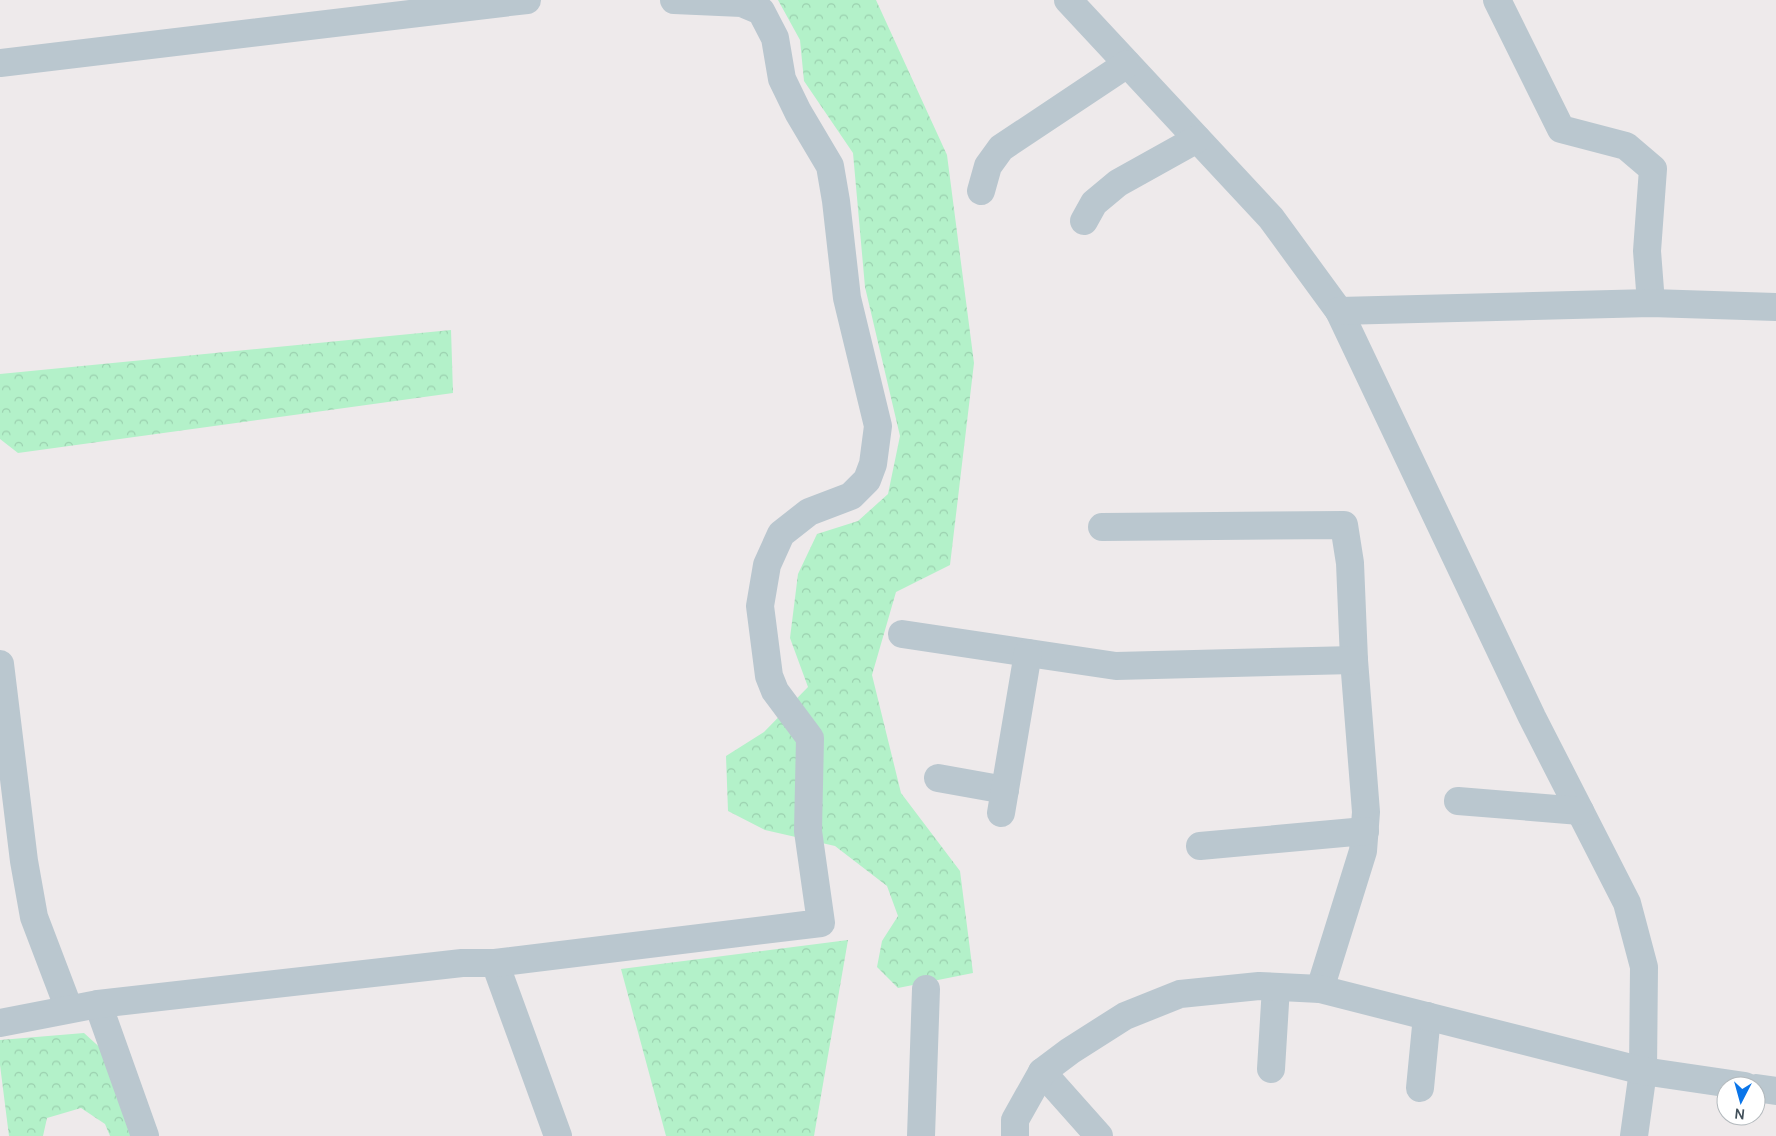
<svg xmlns="http://www.w3.org/2000/svg" width="1776" height="1136" viewBox="0 0 1776 1136" font-family="Manrope,sans-serif">
	<style>
		.forest { fill: url(#forest-crowns) }
		.lines { fill: none; stroke-linecap: round; stroke-linejoin: round }
		.minor { stroke: #bac7cf; stroke-width: 28 }
	</style>
	<defs>
		<pattern id="forest-crowns" width="20" height="18" patternUnits="userSpaceOnUse" patternTransform="scale(1.25)"><rect width="20" height="18" fill="#b3f1c9"/><path d="M2 6a3 3 0 1 1 6 0M12 15a3 3 0 1 1 6 0" fill="none" stroke="#9bd0af"/></pattern>
	</defs>
	<rect width="100%" height="100%" fill="#eeeaeb"/>
	<g class="forest">
		<polygon points="778,0 876,0 947,155 974,363 950,565 896,592 872,675 901,793 960,871 973,973 898,988 877,967 882,941 898,916 887,886 835,846 765,830 728,811 726,756 764,732 808,687 790,638 798,574 817,534 858,521 888,494 900,436 865,287 853,153 804,81 800,40"/>
		<polygon points="451,330 453,393 18,453 0,439 0,374"/>
		<polygon points="848,940 814,1136 666,1136 621,969"/>
		<polygon points="84,1033 106,1053 133,1136 110,1136 105,1124 81,1108 47,1118 43,1136 9,1136 0,1065 0,1040"/>
	</g>
	<g class="lines">
		<g class="minor">
			<polyline points="1068,0 1271,218 1339,311 1532,717 1627,903 1644,967 1643,1071 1634,1136"/>
			<polyline points="1497,0 1561,129 1626,146 1653,169 1647,251 1651,303"/>
			<polyline points="0,63 527,0"/>
			<polyline points="981,191 988,166 1001,148 1127,64"/>
			<polyline points="1084,221 1094,203 1118,183 1197,139"/>
			<polyline points="1339,311 1651,303 1776,307"/>
			<polyline points="1102,527 1344,525 1350,563 1354,660 1366,812 1363,851 1320,989"/>
			<polyline points="902,634 1116,666 1354,660"/>
			<polyline points="0,664 24,861 34,917 69,1009"/>
			<polyline points="938,778 1005,790"/>
			<polyline points="1458,801 1580,811"/>
			<polyline points="1001,813 1028,653"/>
			<polyline points="1200,846 1365,831"/>
			<polyline points="495,963 558,1136"/>
			<polyline points="98,1004 145,1136"/>
			<polyline points="0,1023 98,1004 462,963 495,963 821,923 808,831 810,738 775,691 769,676 760,606 767,565 781,534 809,512 851,496 867,480 873,464 878,426 847,298 836,201 830,166 798,112 782,79 775,38 761,11 742,3 674,0"/>
			<polyline points="1271,1069 1276,987"/>
			<polyline points="1042,1072 1099,1136"/>
			<polyline points="1420,1088 1427,1016"/>
			<polyline points="1756,1088 1776,1091"/>
			<polyline points="921,1136 926,989"/>
			<polyline points="1015,1136 1015,1120 1042,1072 1070,1051 1125,1016 1180,994 1259,986 1320,989 1643,1071 1745,1086"/>
		</g>
	</g>
	<g transform="translate(1741 1101) rotate(186)"><circle r="24" fill="#ffffff" stroke="#b3b9bd"/>
	<path d="M0-4L9 19L0 12L-9 19Z" fill="#0a75e9"/>
	<text y="-8" font-size="14" font-weight="bold" text-anchor="middle" fill="#42505a">N</text>
	</g>
</svg>
